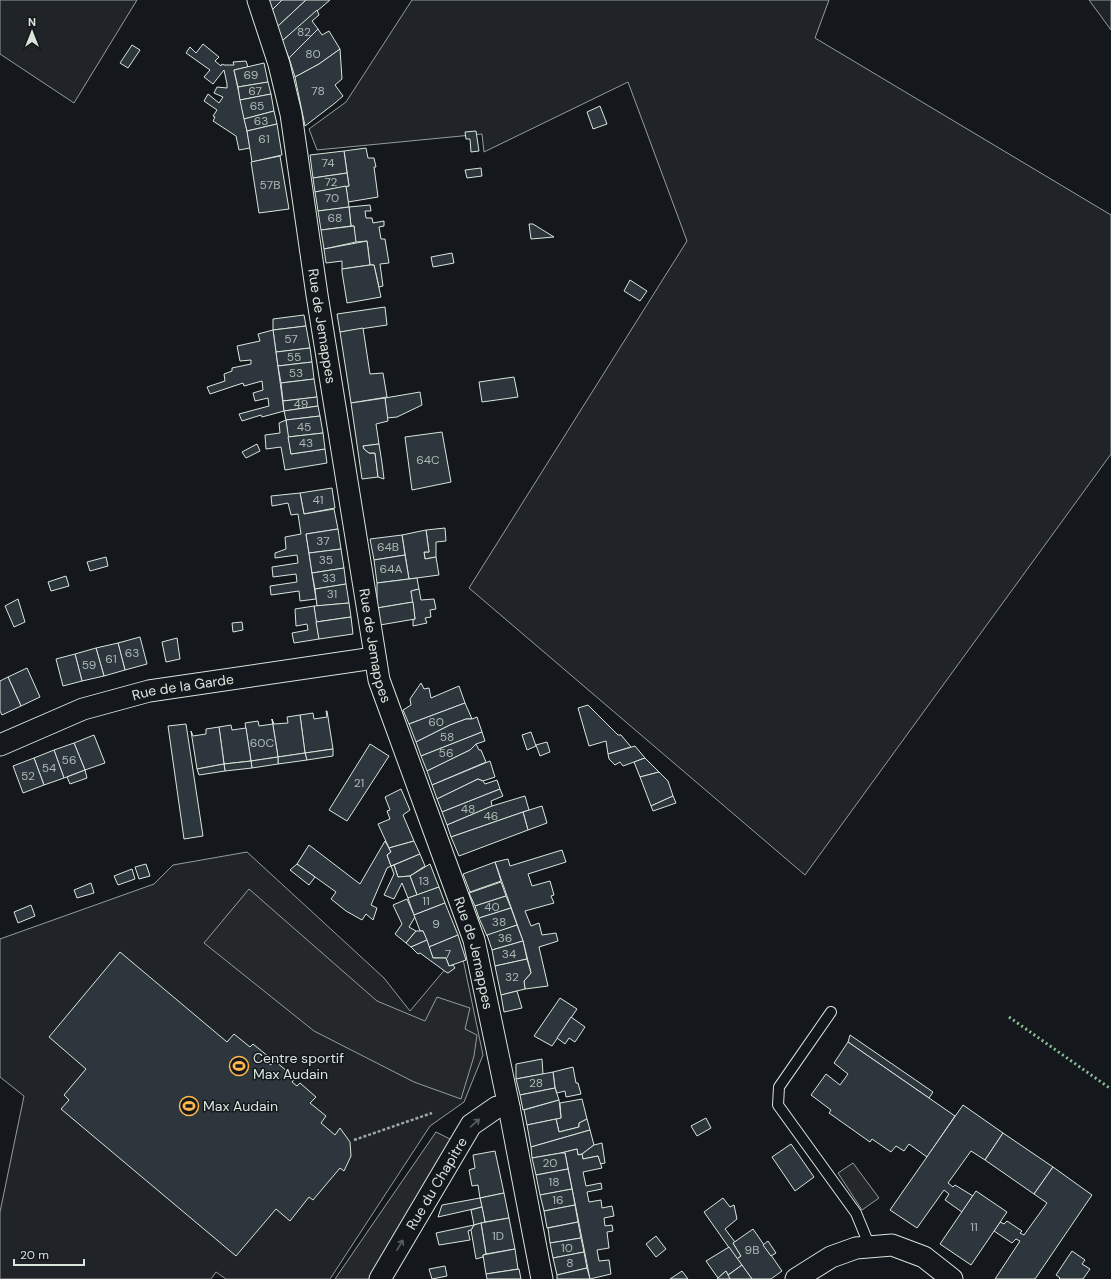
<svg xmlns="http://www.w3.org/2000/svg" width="1111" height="1279" viewBox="0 0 1111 1279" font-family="'DM Sans',sans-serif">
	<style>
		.green { fill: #202428; stroke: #939e99 }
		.parking { fill: #24282b; stroke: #939e99 }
		.building { fill: #2c363c; stroke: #d8e6dc }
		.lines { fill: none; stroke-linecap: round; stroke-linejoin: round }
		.lane-casing { stroke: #d8e6dc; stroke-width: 12 }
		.street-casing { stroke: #d8e6dc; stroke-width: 23 }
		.path { stroke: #9da8a2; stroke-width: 2.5; stroke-dasharray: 3 2; stroke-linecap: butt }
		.lane { stroke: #14181c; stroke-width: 10 }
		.street { stroke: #14181c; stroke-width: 21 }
		.hedge { stroke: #8ac095; stroke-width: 3; stroke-dasharray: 2 3; stroke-linecap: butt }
		.oneway { stroke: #59605f }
		.labels { text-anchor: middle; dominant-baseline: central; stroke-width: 3; stroke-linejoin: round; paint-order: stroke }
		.number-label { font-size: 12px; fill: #adbab4 }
		.street-label { font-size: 14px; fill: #d8e6dc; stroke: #14181c }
		.poi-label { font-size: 14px; fill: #d8e6dc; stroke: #14181c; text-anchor: start }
	</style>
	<rect width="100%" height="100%" fill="#14181c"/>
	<g class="green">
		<polygon points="0,0 137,0 74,103 0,54"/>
		<polygon points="412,0 829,0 815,38 1111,215 1111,454 805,875 469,588 687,241 628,82 484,152 482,134 317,150 309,129 346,102"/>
		<polygon points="1089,0 1111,0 1111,30"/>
		<polygon points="247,852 384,978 410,1011 447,967 463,959 483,1055 464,1102 430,1126 330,1279 226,1279 216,1272 211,1279 0,1279 0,1212 24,1096 0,1077 0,939 154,884 173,865"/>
	</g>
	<g class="parking">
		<polygon points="249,889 377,1001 425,1021 437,997 470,1008 465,1029 477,1035 474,1056 461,1099 414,1082 314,1031 204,943"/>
		<polygon points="436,1132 452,1140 372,1279 335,1279"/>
		<polygon points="853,1163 879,1198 862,1210 838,1173"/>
	</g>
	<g class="building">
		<polygon points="268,0 282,0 271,11"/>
		<polygon points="282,0 306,0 277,27 271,11"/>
		<polygon points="306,0 330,0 282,41 277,27"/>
		<polygon points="317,10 319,15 312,21 318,29 289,58 282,41"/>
		<polygon points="318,29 322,35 329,31 340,49 319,64 295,77 289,58"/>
		<polygon points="203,44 219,57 215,61 221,66 222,64 224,65 234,65 233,62 246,61 248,67 234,70 247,131 250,148 239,150 236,136 213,121 215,117 213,116 217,110 204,101 208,94 219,103 223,97 214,93 217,87 227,88 227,84 224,70 213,84 204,77 210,70 186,53 190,47 196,53"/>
		<polygon points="132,45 140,50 128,68 120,63"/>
		<polygon points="340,49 342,79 335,85 343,96 335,103 305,126 295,77 319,64"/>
		<polygon points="264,63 268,82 238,87 234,70"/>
		<polygon points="268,82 271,94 240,100 238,87"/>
		<polygon points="271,94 274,111 244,119 240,100"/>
		<polygon points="600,106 607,124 593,129 587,112"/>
		<polygon points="274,111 277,124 247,131 244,119"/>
		<polygon points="277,124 282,155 252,162 247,131"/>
		<polygon points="476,131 479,151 471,152 470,139 466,139 465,132"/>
		<polygon points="366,148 368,158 374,158 376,167 374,167 378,197 348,202 346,186 349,186 344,151"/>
		<polygon points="344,151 347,173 313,178 310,155"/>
		<polygon points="280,156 289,209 259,213 251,162"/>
		<polygon points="481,168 482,176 467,178 465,170"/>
		<polygon points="347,173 349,186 315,192 313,178"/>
		<polygon points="346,186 349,207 318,211 315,192"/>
		<polygon points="370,205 371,211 365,211 366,218 372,218 373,223 384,221 384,226 379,227 381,239 385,239 389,263 380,264 383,286 379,287 374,265 370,265 367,241 356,242 355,241 354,226 351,226 349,207"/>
		<polygon points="349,207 351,226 321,230 318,211"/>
		<polygon points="529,224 533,224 554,237 531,239"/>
		<polygon points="354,226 356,242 324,249 321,230"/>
		<polygon points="367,241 370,265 342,269 342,261 326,263 324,249"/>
		<polygon points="452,253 454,263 433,267 431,257"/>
		<polygon points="370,265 374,265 381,297 347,303 342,272 342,269"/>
		<polygon points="630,280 647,291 640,301 624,291"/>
		<polygon points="385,307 387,325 340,332 337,314"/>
		<polygon points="304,315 306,326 273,330 273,319"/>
		<polygon points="306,326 310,348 276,352 273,330"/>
		<polygon points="363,328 370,374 383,373 387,397 351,403 340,332"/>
		<polygon points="273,330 284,411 262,417 261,415 242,421 239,414 269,406 268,398 255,401 253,393 263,390 262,381 244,386 243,383 210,394 207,387 225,381 224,374 232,371 232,368 251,364 251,360 240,361 237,346 260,341 258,334"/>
		<polygon points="310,348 312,362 278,366 276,352"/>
		<polygon points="312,362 314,379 281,383 278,366"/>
		<polygon points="514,377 518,397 482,402 479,382"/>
		<polygon points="314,379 317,397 283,401 281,383"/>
		<polygon points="420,392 422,405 397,417 387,418 385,398"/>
		<polygon points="317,397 318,406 284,411 283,401"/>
		<polygon points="385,398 388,421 376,424 379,444 363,446 364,449 369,453 375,453 378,477 362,479 351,403"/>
		<polygon points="318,406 320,416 286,420 284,411"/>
		<polygon points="320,416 323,433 288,437 286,420"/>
		<polygon points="286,420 291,454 325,449 327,463 285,470 281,447 266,449 265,435 280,433 279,423"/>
		<polygon points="442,432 451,482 412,490 405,437"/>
		<polygon points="323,433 325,449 291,454 288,437"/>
		<polygon points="257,444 260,451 246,458 242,452"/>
		<polygon points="379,444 382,463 384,479 378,477 375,453 369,453 364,449 363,446"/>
		<polygon points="332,488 335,508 304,514 300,493"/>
		<polygon points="300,493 304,514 334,509 338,529 306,534 316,599 300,601 299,591 271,595 270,586 297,582 296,574 273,577 272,567 298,563 297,555 275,558 275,553 286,549 285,537 301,534 298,514 291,515 288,503 272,506 271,496"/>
		<polygon points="445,528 446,541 436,542 436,557 425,559 424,552 429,552 426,530"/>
		<polygon points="338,529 341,549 309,553 306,534"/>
		<polygon points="426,530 429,552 424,552 425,559 436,557 439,575 409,579 402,535"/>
		<polygon points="402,535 405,555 374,560 370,539"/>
		<polygon points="341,549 344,568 312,573 309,553"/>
		<polygon points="405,555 409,579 377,583 374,560"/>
		<polygon points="106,557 108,566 90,571 87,562"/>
		<polygon points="344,568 346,584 315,589 312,573"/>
		<polygon points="66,576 69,586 51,591 48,582"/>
		<polygon points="417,578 419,589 411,591 413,602 377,608 377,583"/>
		<polygon points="346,584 349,603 317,606 315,589"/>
		<polygon points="419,589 421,600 434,599 436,609 430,610 431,617 425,618 427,623 413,626 413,620 415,619 411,591"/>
		<polygon points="18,599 25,622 14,627 5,606"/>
		<polygon points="413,602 415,619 380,625 377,608"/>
		<polygon points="349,603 351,617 316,622 314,606"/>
		<polygon points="314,606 319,639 294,643 292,633 308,630 307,624 296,626 295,609"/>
		<polygon points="351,617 353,634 319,639 316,622"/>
		<polygon points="242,622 243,630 233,632 232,623"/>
		<polygon points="140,637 147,664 125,670 118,643"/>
		<polygon points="177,638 180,659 166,662 162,642"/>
		<polygon points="118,643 125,670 104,676 96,648"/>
		<polygon points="96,648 104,676 82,681 75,654"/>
		<polygon points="75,654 82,681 63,686 56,659"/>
		<polygon points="27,668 40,697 21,706 8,677"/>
		<polygon points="8,677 21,706 2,715 0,711 0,681"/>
		<polygon points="421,683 424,689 429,688 431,698 459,686 465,703 409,724 403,710 411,705 410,699"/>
		<polygon points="465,703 472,719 466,719 450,725 416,742 409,724"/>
		<polygon points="588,705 618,735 621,735 631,747 608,754 606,741 589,746 578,708"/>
		<polygon points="326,711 327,711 333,749 305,753 300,715 313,713 314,719 327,717"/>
		<polygon points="300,715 305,753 278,757 272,719 274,724 288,723 287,717"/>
		<polygon points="477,717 482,732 421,756 416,742 450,725 466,719 472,719"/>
		<polygon points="272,719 278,757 251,761 245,723 258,721 259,726 273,724"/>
		<polygon points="186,724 203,836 184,839 168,726"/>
		<polygon points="231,725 232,730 246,728 251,761 224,764 219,727"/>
		<polygon points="219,727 224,764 197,769 191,731 193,736 206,734 206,729"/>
		<polygon points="482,732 485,741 476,744 470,750 427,771 421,756"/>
		<polygon points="531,732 536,746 527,750 522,735"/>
		<polygon points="94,735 105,763 85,770 74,743"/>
		<polygon points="547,742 550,752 540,756 536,745"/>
		<polygon points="74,743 85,770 64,778 54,750"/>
		<polygon points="370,744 389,756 347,821 329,810"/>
		<polygon points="476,744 479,750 481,750 486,762 432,785 427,771 470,750"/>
		<polygon points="635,746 645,758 623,766 620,762 615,765 609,759 608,754"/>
		<polygon points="333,749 333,756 307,760 305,753"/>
		<polygon points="54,750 64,778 44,785 34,758"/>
		<polygon points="305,753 307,760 278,764 278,757"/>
		<polygon points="278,757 278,764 252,768 251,761"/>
		<polygon points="34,758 44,785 23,793 13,766"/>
		<polygon points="645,758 659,772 640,777 634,762"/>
		<polygon points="251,761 252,768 225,771 224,764"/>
		<polygon points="490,761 495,777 483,781 478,779 437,799 432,785"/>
		<polygon points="224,764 225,771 199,775 197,769"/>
		<polygon points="85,770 87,778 70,784 67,777"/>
		<polygon points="659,772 668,781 673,796 651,806 640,777"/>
		<polygon points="478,779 483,781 485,784 497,780 500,789 442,812 437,799"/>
		<polygon points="401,789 410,810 403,815 414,841 389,848 378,824 390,819 387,811 390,810 385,797"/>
		<polygon points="500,789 503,796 491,801 492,806 447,825 442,812"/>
		<polygon points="525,796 529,810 451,837 447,825 492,806"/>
		<polygon points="673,796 676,803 653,811 651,806"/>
		<polygon points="542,806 547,823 528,830 523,812"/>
		<polygon points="523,812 528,830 459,856 451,837"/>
		<polygon points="385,841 391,852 387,855 391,866 387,868 371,905 377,908 373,920 366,914 362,920 346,911 331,899 336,892 297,864 309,845 360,884"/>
		<polygon points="414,841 420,854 391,866 387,855 391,852 389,848"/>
		<polygon points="562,850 566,862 528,874 532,886 550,881 554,895 551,896 554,903 525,911 531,926 539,923 542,935 556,933 558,941 539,947 548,986 525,989 524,981 531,973 523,941 495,862 508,859 510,866"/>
		<polygon points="420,854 425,866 410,876 398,877 394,865"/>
		<polygon points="495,862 501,881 470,892 463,874"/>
		<polygon points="146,864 150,876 139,879 135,867"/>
		<polygon points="297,864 315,877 309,885 290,870"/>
		<polygon points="430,864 439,887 417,895 410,876"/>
		<polygon points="394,865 398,877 410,876 417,895 408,898 402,883 394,899 384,895 394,874 391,866"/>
		<polygon points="132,869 135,879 118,885 114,876"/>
		<polygon points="501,882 506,896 475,906 469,893"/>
		<polygon points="91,883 94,893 77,898 74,890"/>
		<polygon points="439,887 445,903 414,915 408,898"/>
		<polygon points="506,896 511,908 479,918 475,906"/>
		<polygon points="407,899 415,917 409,927 416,931 406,943 395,934 402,924 393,905"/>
		<polygon points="445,903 458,935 429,947 423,931 420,931 414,915"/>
		<polygon points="31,905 35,916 18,923 14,912"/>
		<polygon points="511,908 517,925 487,936 479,918"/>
		<polygon points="517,925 523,941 492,950 487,935"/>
		<polygon points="416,931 423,931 427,940 411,947 406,943"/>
		<polygon points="458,935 466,960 449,966 446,958 433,958 429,947"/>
		<polygon points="427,940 433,958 446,958 449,966 453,965 455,968 448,973 446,972 420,953 418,954 411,947"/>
		<polygon points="523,941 527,959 495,966 492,950"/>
		<polygon points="120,952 227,1042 234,1034 250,1047 253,1044 269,1057 266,1061 271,1065 275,1061 295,1078 292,1082 297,1086 300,1083 316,1097 310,1103 326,1116 321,1123 335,1135 340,1128 350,1142 351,1156 344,1171 340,1168 313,1200 309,1197 290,1221 276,1209 236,1256 61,1109 69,1100 64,1095 86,1069 49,1037"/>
		<polygon points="527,959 531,973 524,981 525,989 501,995 495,966"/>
		<polygon points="517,991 522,1008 504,1012 501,995"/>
		<polygon points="560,998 577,1009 552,1046 534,1036"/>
		<polygon points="571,1017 585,1027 575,1042 569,1038 565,1044 557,1038"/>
		<polygon points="850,1035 933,1092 929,1098 848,1042"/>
		<polygon points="848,1042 955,1116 927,1157 909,1144 904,1151 896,1146 891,1152 872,1139 870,1142 829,1113 831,1110 811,1095 826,1074 840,1085 848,1074 834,1063"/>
		<polygon points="542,1059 543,1074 516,1079 516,1064"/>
		<polygon points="573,1067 576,1083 578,1083 581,1094 566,1097 565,1091 557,1093 555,1088 553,1072"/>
		<polygon points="553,1072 555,1088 520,1095 516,1079"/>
		<polygon points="555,1088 559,1100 523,1110 520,1095"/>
		<polygon points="582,1099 587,1119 579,1123 579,1127 559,1132 556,1119 561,1118 560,1103"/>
		<polygon points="559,1100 561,1118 527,1125 524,1110"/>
		<polygon points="963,1105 1003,1133 985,1160 971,1151 948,1183 953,1187 955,1185 973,1196 962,1212 945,1200 949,1194 944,1190 917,1228 890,1210"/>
		<polygon points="706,1118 711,1128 697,1136 691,1126"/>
		<polygon points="556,1119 559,1132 579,1127 579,1123 587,1119 590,1130 531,1147 527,1125"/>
		<polygon points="590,1130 594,1145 582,1154 578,1155 577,1149 561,1153 532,1158 531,1147"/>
		<polygon points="1003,1133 1053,1167 1034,1194 985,1160"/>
		<polygon points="602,1143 605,1163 600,1164 598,1156 583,1159 582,1154 594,1145"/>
		<polygon points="791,1144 814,1177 795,1191 772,1157"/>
		<polygon points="577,1149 578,1155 582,1154 583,1159 598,1156 602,1168 583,1172 586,1186 601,1183 602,1189 587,1192 589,1202 601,1200 602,1208 612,1206 614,1216 604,1218 605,1226 612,1225 613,1231 607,1232 609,1248 597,1250 599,1261 609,1260 611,1274 590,1279 565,1153 561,1153"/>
		<polygon points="495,1151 504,1193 480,1198 478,1185 472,1186 469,1170 475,1168 473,1155"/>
		<polygon points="561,1153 565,1153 568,1169 536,1175 532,1158"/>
		<polygon points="1053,1167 1092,1195 1035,1279 995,1279 1020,1241 1016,1239 1012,1243 994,1231 1000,1222 1004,1224 1007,1221 1022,1231 1020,1233 1024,1235 1047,1203 1034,1194"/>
		<polygon points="568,1169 572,1189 540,1195 536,1175"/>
		<polygon points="572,1189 575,1205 544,1211 540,1195"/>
		<polygon points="976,1191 1007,1212 971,1265 940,1244"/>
		<polygon points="504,1193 509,1218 485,1222 480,1198"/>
		<polygon points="480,1198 482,1207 438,1217 442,1205"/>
		<polygon points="723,1198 730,1207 734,1205 737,1219 725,1229 735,1242 733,1243 741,1256 737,1259 704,1212"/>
		<polygon points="575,1205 578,1222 547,1228 544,1211"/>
		<polygon points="482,1207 485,1222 474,1225 471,1210"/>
		<polygon points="509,1218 515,1249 486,1254 481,1223"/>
		<polygon points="578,1222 581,1238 550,1243 548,1228"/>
		<polygon points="481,1223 486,1254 483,1255 483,1257 476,1259 471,1230 474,1225"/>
		<polygon points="474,1225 471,1230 468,1231 470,1240 439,1245 436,1233"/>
		<polygon points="753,1229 782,1271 771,1279 752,1279 737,1259 741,1256 733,1243"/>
		<polygon points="656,1236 666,1249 656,1257 646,1244"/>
		<polygon points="581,1238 584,1252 553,1258 550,1243"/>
		<polygon points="768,1241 776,1253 771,1256 763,1245"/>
		<polygon points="729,1247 742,1265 728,1275 726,1271 718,1278 706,1261"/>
		<polygon points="515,1249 518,1269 486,1274 483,1255"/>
		<polygon points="1072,1251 1085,1260 1082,1264 1090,1269 1083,1279 1059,1279 1060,1278 1056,1275"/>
		<polygon points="584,1252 587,1268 557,1275 553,1258"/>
		<polygon points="742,1265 752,1279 730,1279 727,1276"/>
		<polygon points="445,1266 447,1276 432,1279 429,1269"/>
		<polygon points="587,1268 590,1279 557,1279 557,1275"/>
		<polygon points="519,1269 521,1279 487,1279 486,1274"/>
		<polygon points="682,1271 688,1279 670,1279"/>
		<polygon points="726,1271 730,1279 717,1279 718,1278"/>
	</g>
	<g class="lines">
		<defs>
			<polyline id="lane" points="831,1012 779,1087 778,1105 856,1213 870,1247"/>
			<g id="street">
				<path id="s1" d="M258,0L279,64L291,114L317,295L379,680L474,940L509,1107L542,1279"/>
				<path id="s2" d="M0,745L83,709L149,691L374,658"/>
				<path id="s3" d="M380,1279L471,1125L497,1107H509"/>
				<polyline points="796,1279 831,1257 856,1248 892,1245 924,1257 952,1279"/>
			</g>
		</defs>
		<use href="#lane" class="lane-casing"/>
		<use href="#street" class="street-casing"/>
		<polyline class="path" points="354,1140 432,1113"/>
		<use href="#lane" class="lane"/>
		<use href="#street" class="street"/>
		<polyline class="hedge" points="1009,1017 1111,1089"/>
	</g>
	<defs><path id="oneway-shaft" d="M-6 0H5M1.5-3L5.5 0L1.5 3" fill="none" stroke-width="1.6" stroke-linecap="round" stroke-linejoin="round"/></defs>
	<g class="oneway">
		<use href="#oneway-shaft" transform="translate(475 1123) rotate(-41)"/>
		<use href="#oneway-shaft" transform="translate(400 1245) rotate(-59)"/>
	</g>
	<defs>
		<symbol id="stadium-ring" viewBox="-11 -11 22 22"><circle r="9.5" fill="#14181c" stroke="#ffb74d" stroke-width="1.5"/><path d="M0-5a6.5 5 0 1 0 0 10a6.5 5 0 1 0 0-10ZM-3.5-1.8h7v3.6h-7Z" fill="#ffb74d"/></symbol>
	</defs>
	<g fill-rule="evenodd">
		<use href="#stadium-ring" x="228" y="1055" width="22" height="22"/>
		<use href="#stadium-ring" x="178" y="1095" width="22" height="22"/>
	</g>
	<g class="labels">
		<g class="number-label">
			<text x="304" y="32">82</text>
			<text x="313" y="54">80</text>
			<text x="251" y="75">69</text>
			<text x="255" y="91">67</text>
			<text x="318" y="91">78</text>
			<text x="257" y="106">65</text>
			<text x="261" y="121">63</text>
			<text x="264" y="139">61</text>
			<text x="328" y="163">74</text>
			<text x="331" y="182">72</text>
			<text x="270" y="185">57B</text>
			<text x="332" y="198">70</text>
			<text x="335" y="218">68</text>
			<text x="291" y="339">57</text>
			<text x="294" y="357">55</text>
			<text x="296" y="373">53</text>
			<text x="301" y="404">49</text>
			<text x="304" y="427">45</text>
			<text x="306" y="443">43</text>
			<text x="428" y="460">64C</text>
			<text x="318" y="500">41</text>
			<text x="323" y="541">37</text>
			<text x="388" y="547">64B</text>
			<text x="326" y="560">35</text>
			<text x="391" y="569">64A</text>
			<text x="329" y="578">33</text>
			<text x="332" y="594">31</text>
			<text x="132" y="653">63</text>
			<text x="111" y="659">61</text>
			<text x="89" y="665">59</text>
			<text x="436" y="722">60</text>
			<text x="447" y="737">58</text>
			<text x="262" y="743">60C</text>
			<text x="446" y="753">56</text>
			<text x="69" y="760">56</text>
			<text x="49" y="768">54</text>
			<text x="28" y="776">52</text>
			<text x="359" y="783">21</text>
			<text x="468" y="809">48</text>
			<text x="491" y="816">46</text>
			<text x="424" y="881">13</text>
			<text x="426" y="901">11</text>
			<text x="492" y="907">40</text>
			<text x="499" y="922">38</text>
			<text x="436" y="924">9</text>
			<text x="505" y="938">36</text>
			<text x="448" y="954">7</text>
			<text x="509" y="954">34</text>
			<text x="512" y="977">32</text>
			<text x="536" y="1083">28</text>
			<text x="550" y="1163">20</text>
			<text x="554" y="1182">18</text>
			<text x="558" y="1200">16</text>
			<text x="974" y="1227">11</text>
			<text x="498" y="1236">1D</text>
			<text x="567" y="1248">10</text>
			<text x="752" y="1250">9B</text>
			<text x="570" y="1263">8</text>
		</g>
		<g class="street-label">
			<text stroke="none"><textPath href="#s1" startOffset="333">Rue de Jemappes</textPath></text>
			<text stroke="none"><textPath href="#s1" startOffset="657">Rue de Jemappes</textPath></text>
			<text stroke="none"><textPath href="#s2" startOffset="193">Rue de la Garde</textPath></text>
			<text stroke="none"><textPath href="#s1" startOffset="981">Rue de Jemappes</textPath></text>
			<text stroke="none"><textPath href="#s3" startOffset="111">Rue du Chapitre</textPath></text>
		</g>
		<g class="poi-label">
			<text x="253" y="1058">Centre sportif<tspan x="253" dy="16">Max Audain</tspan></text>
			<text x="203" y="1106">Max Audain</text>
		</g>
	</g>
	<g transform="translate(32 32)" stroke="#14181c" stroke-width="3" paint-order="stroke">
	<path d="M0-3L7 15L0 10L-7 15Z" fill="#d8e6dc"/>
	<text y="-6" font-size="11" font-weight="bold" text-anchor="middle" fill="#d8e6dc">N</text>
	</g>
	<path d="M14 1259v6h70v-6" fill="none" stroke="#d8e6dc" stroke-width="2"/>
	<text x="20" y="1259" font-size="12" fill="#d8e6dc" stroke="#14181c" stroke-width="3" paint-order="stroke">20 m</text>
</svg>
